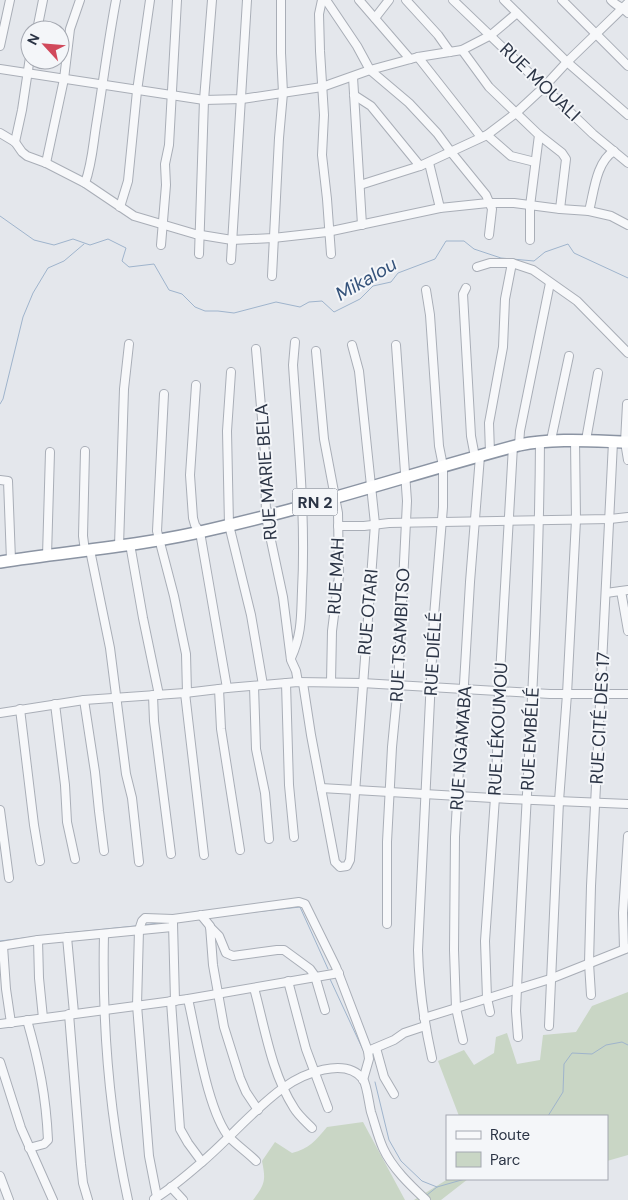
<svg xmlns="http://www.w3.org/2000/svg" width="628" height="1200" viewBox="0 0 628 1200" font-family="'DM Sans',sans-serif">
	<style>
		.green { fill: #c9d6c5 }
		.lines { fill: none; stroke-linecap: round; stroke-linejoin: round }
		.stream { stroke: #9fb4cc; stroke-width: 1 }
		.minor-casing { stroke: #a9aeb7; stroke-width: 10 }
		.highway-casing { stroke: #8b94a3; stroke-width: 14 }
		.minor { stroke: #f7f8fa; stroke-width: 8 }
		.highway { stroke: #fff; stroke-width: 11 }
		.labels { text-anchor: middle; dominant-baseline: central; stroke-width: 4; stroke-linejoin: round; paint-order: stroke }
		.shield { fill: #f4f6f9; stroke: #676e7b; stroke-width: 1 }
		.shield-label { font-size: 16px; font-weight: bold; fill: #2b3445 }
		.street-label { font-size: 18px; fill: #2b3445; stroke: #f4f6f9 }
		.water-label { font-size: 19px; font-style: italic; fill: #34527a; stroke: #f4f6f9 }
	</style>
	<rect width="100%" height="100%" fill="#e4e7ec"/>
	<g class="green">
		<polygon points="628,992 628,1155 607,1161 607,1116 459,1116 438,1061 464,1050 474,1065 494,1053 496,1037 507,1033 517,1064 540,1060 543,1035 576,1032 592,1006"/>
		<path d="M363,1122L405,1200H253C265,1184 266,1181 262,1161L275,1142L292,1153C309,1149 316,1140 327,1127Z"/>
		<polygon points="448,1179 468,1179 441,1200 414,1200"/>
	</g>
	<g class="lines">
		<g class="stream">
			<polyline points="0,216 34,240 54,245 73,239 90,245 108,239 126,248 122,261 129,267 154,264 169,290 182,294 195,307 205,311 218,311 234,313 276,302 300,307 309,302 322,301 334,312 360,299 373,286 391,282 398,273 435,259 446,241 464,241 474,249 501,258 534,261 545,252 568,244 574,253 628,278"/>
			<polyline points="0,404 3,399 23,317 33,293 48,268 64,261 84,244"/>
			<polyline points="236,914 300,907 328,969"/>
			<polyline points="145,925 164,922"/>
			<polyline points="68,933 135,926"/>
			<polyline points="0,941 32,937"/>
			<polyline points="330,979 364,1052"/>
			<polyline points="375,1082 389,1140 401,1161 422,1181 437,1187"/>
			<polyline points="548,1116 563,1092 564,1064 572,1053 592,1054 606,1045 622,1042 628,1045"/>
			<polyline points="427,1195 437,1187 465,1179"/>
		</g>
		<defs>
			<g id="minor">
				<polyline points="322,0 319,14 320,51 324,115 322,155 327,199 331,254"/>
				<polyline points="326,0 357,46 370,70 409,103 437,133 451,152 486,195 492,209 489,235"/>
				<polyline points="359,0 410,59"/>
				<polyline points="406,0 438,35 450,52"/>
				<polyline points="453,0 593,134 628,163"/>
				<polyline points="504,0 567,62 628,115"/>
				<polyline points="562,0 628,66"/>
				<path d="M611,0C616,6 623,7 628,13"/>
				<polyline points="375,18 389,0"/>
				<polyline points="37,30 43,0"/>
				<polyline points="0,46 10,0"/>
				<polyline points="462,50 489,87 539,135 530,206 530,240"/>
				<polyline points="418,57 481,137"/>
				<polyline points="0,69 204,100 242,99 322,87 370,70 418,57 462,50 491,35 517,13"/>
				<polyline points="353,77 362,225"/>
				<polyline points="354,95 371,106 420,166"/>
				<polyline points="0,133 15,142 22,152 27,156 46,163 85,183 134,216 195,234 232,240 273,238 327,232 440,208 488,203 514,203 560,209 589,211 611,216 628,225"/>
				<polyline points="487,135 511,156 535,162"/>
				<polyline points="539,135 562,153 566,159 560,209"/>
				<polyline points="15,142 22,110 30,57"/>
				<polyline points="46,163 64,79 70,29 80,0"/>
				<polyline points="429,163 440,208"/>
				<path d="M85,183C92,164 93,145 96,126C103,84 108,42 116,0"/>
				<polyline points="360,185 420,166 487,135 516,113 544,87 567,62 628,3"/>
				<polyline points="120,207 128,181 137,91 150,0"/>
				<path d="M589,211C594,192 596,162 614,151"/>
				<polyline points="161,245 166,185 165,164 169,145 177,0"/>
				<polyline points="199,254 204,100 212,0"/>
				<polyline points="231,260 247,0"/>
				<polyline points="477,267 490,263 512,263 533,270 577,301 628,353"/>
				<polyline points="272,276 279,138 283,93 281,53 281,0"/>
				<polyline points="466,288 463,294 471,436 475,457"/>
				<path d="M426,290L430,315L439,446L443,466V507L434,616L418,950C419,987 424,1022 432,1058"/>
				<polyline points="256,349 265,453 266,517 283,597 291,660 296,671 298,682"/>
				<polyline points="316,351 324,439 338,513 339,576 332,631 331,682"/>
				<polyline points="231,372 227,431 229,525 251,615 263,685"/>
				<polyline points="196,385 190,475 193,518 195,525 200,532 227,688"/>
				<polyline points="164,394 157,531 174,596 186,654 187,693"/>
				<polyline points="627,404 625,442 628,460"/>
				<polyline points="551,440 569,356"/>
				<polyline points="586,440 598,373"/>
				<polyline points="519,445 520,431 550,283"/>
				<polyline points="85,451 83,536 85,551"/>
				<polyline points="490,453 489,423 503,347 505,299 512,263"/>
				<polyline points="0,480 8,481 11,560"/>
				<polyline points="338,526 364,526 389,523 610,519 628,517"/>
				<polyline points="130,544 143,618 159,695"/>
				<polyline points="119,546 124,389 129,344"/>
				<polyline points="90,550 110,648 126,774 132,798 139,862"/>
				<polyline points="47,556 50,452"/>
				<polyline points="621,591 628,631"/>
				<polyline points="606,593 628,590"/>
				<path d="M291,658C302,634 301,616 302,591C306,515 298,440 293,365L295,342"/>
				<polyline points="286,683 289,785 294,837"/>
				<polyline points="303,683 311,735 335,862 340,867 347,866 350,860 375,524 359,371 352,345"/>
				<polyline points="254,686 256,749 265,793 269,839"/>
				<polyline points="219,689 221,729 240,850"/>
				<polyline points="185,693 204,855"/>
				<polyline points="153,695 154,721 171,854"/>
				<polyline points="84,700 95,772 99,811 104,851"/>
				<polyline points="55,704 65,785 67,822 75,859"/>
				<polyline points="20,709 34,825 40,861"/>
				<polyline points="0,713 84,700 185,693 227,688 298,682 362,683 550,694 628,694"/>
				<polyline points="321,788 510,799 628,804"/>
				<polyline points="0,810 9,878"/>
				<polyline points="201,915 210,926 213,965 224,1027 240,1078 246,1092 258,1110"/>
				<polyline points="173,923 175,1001"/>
				<polyline points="387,924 387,842 392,747 398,685 407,501 396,345"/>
				<polyline points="210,927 219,936 226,953 233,956 277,950 284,950 310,969 315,976 325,1010"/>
				<path d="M104,934C102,1022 109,1113 128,1200"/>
				<polyline points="67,937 74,1013"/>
				<polyline points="38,940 39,978 43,1018"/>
				<polyline points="0,946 38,940 172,927"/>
				<polyline points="3,946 6,989 11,1023"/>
				<polyline points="624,949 623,913 628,836"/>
				<polyline points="288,981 306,1049 328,1108"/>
				<path d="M254,988C265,1028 271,1072 294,1108C298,1115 306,1122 312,1128"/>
				<polyline points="591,995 589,963 591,886 613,442"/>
				<path d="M188,999C196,1033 208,1114 230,1138C238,1146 248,1153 256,1161"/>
				<polyline points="171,1001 180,1129 188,1143 202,1162"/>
				<polyline points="490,1012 487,998 485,941 496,783 499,692 513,446"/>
				<polyline points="69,1014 81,1164 83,1183 88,1200"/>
				<polyline points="424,1018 550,979 628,948"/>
				<path d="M27,1020C39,1062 46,1096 48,1140L44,1144L29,1148"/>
				<polyline points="0,1024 188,999 339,973"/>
				<polyline points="549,1026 559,801 567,694 576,520 575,440"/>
				<path d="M518,1037L516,1011C524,821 539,631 540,441"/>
				<polyline points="463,1040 456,1008 454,950 455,837 470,582 480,456"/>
				<polyline points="376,1048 384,1077 394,1094"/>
				<polyline points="368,1051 394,1040 404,1033 425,1026"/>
				<polyline points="0,1062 21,1128 53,1200"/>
				<polyline points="0,1176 9,1200"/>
				<polyline points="171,1187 183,1200"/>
				<polyline points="157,1197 149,1156 137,1005 139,930 142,921 145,918 173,919 299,902 305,904 336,967 368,1051 369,1059 363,1080"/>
				<path d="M154,1199C171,1189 187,1175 202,1162C229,1139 255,1108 283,1088C302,1074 345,1056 363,1079C367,1085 369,1104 371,1112C375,1124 378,1137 383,1148C392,1168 410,1185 426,1200"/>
			</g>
			<path id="highway" d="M0,562C71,551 143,546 213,529C316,506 417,472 519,445C555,438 591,441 628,442"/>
		</defs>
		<use href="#minor" class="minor-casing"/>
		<use href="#highway" class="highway-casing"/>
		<use href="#minor" class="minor"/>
		<use href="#highway" class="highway"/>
	</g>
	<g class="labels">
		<rect class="shield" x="292.5" y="488.5" width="45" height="27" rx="4"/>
		<g class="shield-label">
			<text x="315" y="502">RN 2</text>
		</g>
		<g class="street-label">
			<text transform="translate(540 82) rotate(44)">RUE MOUALI</text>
			<text transform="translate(266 472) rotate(-94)">RUE MARIE BELA</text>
			<text transform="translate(336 576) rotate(-87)">RUE MAH</text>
			<text transform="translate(368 612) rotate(-85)">RUE OTARI</text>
			<text transform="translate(400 635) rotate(-87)">RUE TSAMBITSO</text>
			<text transform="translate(433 654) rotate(-87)">RUE DIÉLÉ</text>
			<text transform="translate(600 718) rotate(-87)">RUE CITÉ DES 17</text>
			<text transform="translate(498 729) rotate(-87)">RUE LÉKOUMOU</text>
			<text transform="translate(530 739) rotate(-87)">RUE EMBÉLÉ</text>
			<text transform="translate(461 748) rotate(-86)">RUE NGAMABA</text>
		</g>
		<g class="water-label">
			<text transform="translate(366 279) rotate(-30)">Mikalou</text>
		</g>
	</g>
	<rect x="446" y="1115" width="162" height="65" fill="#f4f6f9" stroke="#a4a8b1"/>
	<rect x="456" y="1131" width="25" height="8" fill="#f7f8fa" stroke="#a4a8b1"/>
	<text x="490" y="1140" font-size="15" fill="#2b3445">Route</text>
	<rect x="456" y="1152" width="25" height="15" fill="#c9d6c5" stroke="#a4a8b1"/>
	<text x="490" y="1165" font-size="15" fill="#2b3445">Parc</text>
	<g transform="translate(45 45) rotate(296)"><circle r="24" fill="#f4f6f9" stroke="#a4a8b1"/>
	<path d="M0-4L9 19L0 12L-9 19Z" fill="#d1495b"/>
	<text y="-8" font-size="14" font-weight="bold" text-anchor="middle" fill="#2b3445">N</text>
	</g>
</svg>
